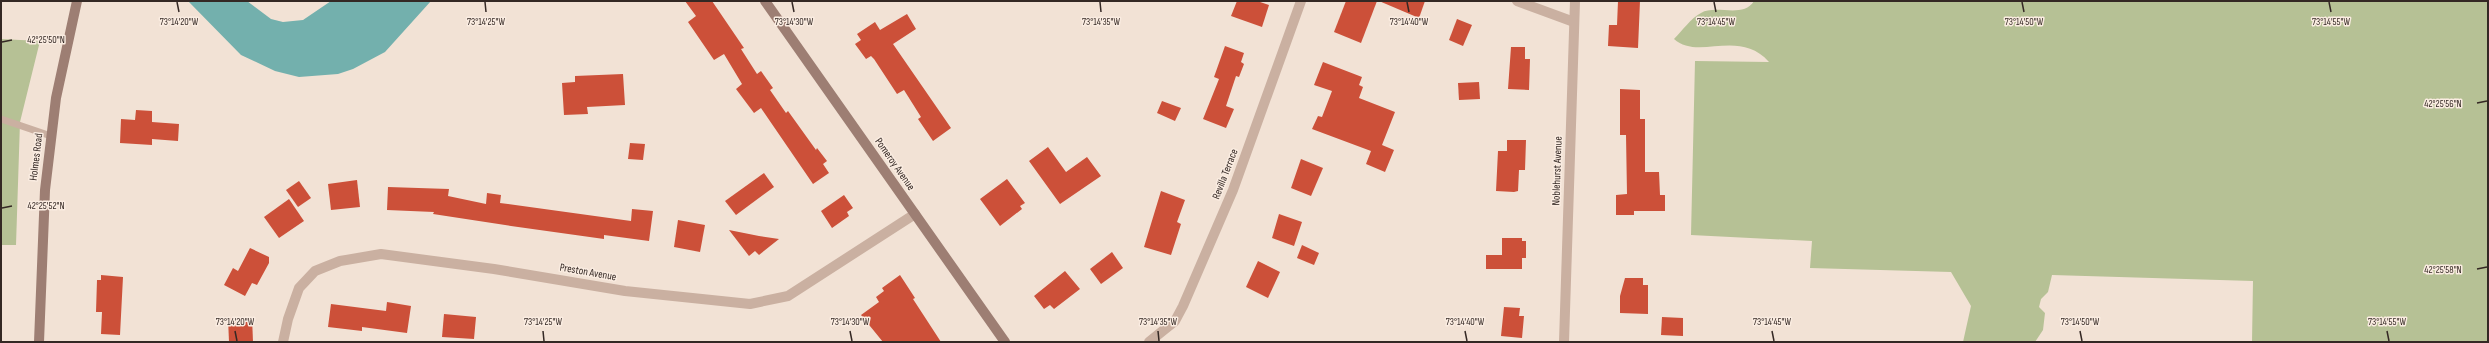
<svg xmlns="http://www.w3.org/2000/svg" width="2489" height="343" font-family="'Sofia Sans Condensed',sans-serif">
	<rect width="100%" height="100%" fill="#f2e2d5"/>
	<!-- green -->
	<g fill="#b6c195">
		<path d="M1754 1H2488V342H2252L2253 281 2052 275 2048 292 2041 299 2039 307 2045 313 2043 330 2035 342H1963L1971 306 1951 272 1810 268 1812 241 1691 235 1695 61 1769 62C1739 28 1698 61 1674 39 1682 31 1691 18 1701 13 1716 4 1743 19 1754 1Z"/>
		<polygon points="1,39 40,41 20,122 16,245 1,245"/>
	</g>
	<!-- water -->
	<polygon fill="#73b0ad" points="188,1 247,1 271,19 283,22 303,20 331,1 431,1 385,52 353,69 338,74 299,77 275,71 241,55"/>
	<!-- building -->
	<g fill="#cc5039">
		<polygon points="685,1 712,1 744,48 741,49 757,74 761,71 773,88 770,90 786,113 788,111 816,150 817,148 827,161 823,164 829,173 813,184 761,108 754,113 736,89 742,84 724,54 714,60 688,22 696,16"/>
		<polygon points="1237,1 1257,1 1269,5 1262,27 1231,16"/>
		<polygon points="1346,1 1377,1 1361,43 1334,32"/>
		<polygon points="1379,1 1425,1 1419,18"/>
		<polygon points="1618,1 1640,1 1638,48 1608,46 1609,25 1617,25"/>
		<polygon points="907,14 916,29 893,44 951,128 933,141 918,119 921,117 904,90 897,94 874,59 871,56 866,59 855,44 861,40 857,34 875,22 880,30"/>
		<polygon points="1457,19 1472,25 1463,46 1449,40"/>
		<polygon points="1225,46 1244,53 1241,62 1244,64 1239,77 1236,76 1226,106 1234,109 1226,128 1203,119 1219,79 1214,77"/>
		<polygon points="1511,47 1525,47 1525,59 1530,59 1529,90 1508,89"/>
		<polygon points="1323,62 1362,77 1359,85 1363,87 1359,98 1395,112 1382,145 1394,150 1385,172 1366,164 1371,151 1312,129 1318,116 1322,117 1332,91 1314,85"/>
		<polygon points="623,74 625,105 587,107 588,114 564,115 562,83 575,82 575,76"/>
		<polygon points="1479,82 1480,99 1459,100 1458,83"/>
		<polygon points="1620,89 1640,90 1640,119 1645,119 1645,172 1659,172 1660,195 1665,195 1665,211 1634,211 1634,215 1616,215 1616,195 1627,194 1626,135 1620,135"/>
		<polygon points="1162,101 1181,108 1175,121 1157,113"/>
		<polygon points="136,110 152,111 152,122 179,124 178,141 152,139 152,145 120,143 121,119 135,120"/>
		<polygon points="1507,140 1526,140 1525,170 1519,170 1518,191 1514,192 1496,191 1498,151 1507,151"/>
		<polygon points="630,143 645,144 643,160 628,159"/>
		<polygon points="1048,147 1066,172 1087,157 1101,176 1060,204 1029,161"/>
		<polygon points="1301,159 1323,168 1311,196 1291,188"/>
		<polygon points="764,173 774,187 736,215 725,201"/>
		<polygon points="1007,179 1025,203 1020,206 1022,209 1000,226 980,199"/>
		<polygon points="357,180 360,207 331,210 328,184"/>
		<polygon points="299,181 311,198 298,207 286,190"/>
		<polygon points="388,187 449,189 448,196 486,204 487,193 501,195 500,203 631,221 632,209 653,211 649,241 604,235 604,239 511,226 433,214 434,212 387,210"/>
		<polygon points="1161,191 1185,200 1177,222 1181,224 1171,255 1144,247"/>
		<polygon points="844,195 853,208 847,212 849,216 832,228 821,211"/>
		<polygon points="289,199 304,221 279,238 264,217"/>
		<polygon points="1279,214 1302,222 1294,246 1272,238"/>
		<polygon points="678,220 705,225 700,252 674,247"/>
		<polygon points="729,230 759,236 779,239 759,255 755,251 749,256"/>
		<polygon points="1502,238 1522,238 1522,241 1526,241 1526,258 1522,258 1522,269 1486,269 1486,255 1502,255"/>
		<polygon points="1302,245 1319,253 1314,265 1297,258"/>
		<polygon points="250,248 269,257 269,263 257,285 252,283 245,296 224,285 233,268 238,271"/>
		<polygon points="1112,252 1123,268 1101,284 1090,269"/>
		<polygon points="1258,261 1280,272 1268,298 1246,287"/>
		<polygon points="1065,271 1080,289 1054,309 1050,305 1044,309 1034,296"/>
		<polygon points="101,275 123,277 120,335 101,334 102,312 96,312 97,280 101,280"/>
		<polygon points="900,275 915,298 913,299 941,342 883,342 861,315 879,302 876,297 884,291 882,288"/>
		<polygon points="1625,278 1643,278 1643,285 1648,285 1648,314 1620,313 1620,296"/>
		<polygon points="387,302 411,306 407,333 362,327 362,331 328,327 331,304 386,311"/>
		<polygon points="1504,307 1520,308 1519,316 1524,316 1522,338 1501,336"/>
		<polygon points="444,314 476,317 474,339 442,337"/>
		<polygon points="252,317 253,342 229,342 228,318"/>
		<polygon points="1662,317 1683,318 1683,336 1661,335"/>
	</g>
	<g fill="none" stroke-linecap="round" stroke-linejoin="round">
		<!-- lane -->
		<polyline stroke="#cab0a1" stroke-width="7" points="1,119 51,136"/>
		<!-- street -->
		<g stroke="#cab0a1" stroke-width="10">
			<polyline points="1517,1 1574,22"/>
			<polyline points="283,342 288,319 299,288 315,271 340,261 381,254 494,269 625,291 750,304 788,296 915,214"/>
			<polyline points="1149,342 1175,321 1183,306 1233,190 1301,1"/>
			<polyline points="1564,342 1575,1"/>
		</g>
		<!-- secondary -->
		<g stroke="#9d7e73" stroke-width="10">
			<polyline points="765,1 1005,342"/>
			<polyline points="39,342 45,190 56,98 77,1"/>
		</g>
	</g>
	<!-- ticks -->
	<path fill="none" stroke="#342824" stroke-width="1.5" d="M177 2 179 12M485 2 486 12M792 2 794 12M1100 2 1101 12M1407 2 1409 12M1714 2 1716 12M2022 2 2024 12M2329 2 2331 12M2 42 12 40M2477 103 2487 101M2 208 12 206M2477 269 2487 267M235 331 237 341M543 331 544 341M850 331 852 341M1158 331 1159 341M1465 331 1467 341M1772 331 1774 341M2080 331 2082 341M2387 331 2389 341"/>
	<g text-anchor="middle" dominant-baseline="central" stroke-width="3" stroke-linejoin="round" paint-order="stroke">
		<!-- street labels -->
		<g font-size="11" fill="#342824" stroke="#faece1">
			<text transform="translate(36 157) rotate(-83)">Holmes Road</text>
			<text transform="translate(895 164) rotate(55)">Pomeroy Avenue</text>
			<text transform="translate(1557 171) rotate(-88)">Noblehurst Avenue</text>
			<text transform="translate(1225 174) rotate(-69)">Revilla Terrace</text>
			<text transform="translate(588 272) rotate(10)">Preston Avenue</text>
		</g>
	</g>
	<g font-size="10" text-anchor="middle" fill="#342824" stroke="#faece1" stroke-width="3" stroke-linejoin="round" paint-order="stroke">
		<text x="794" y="25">73°14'30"W</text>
		<text x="1409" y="25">73°14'40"W</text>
		<text x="179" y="25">73°14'20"W</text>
		<text x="486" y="25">73°14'25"W</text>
		<text x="1101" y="25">73°14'35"W</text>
		<text x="1716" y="25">73°14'45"W</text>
		<text x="2024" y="25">73°14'50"W</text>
		<text x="2331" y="25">73°14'55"W</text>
		<text x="46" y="43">42°25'50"N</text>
		<text x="2443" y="107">42°25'56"N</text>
		<text x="46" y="209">42°25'52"N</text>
		<text x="2443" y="273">42°25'58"N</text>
		<text x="235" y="325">73°14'20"W</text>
		<text x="543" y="325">73°14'25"W</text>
		<text x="850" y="325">73°14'30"W</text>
		<text x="1158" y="325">73°14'35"W</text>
		<text x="1465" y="325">73°14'40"W</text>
		<text x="1772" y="325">73°14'45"W</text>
		<text x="2080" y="325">73°14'50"W</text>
		<text x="2387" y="325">73°14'55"W</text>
	</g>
	<!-- border -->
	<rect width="2489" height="343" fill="none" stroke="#342824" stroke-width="4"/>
</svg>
